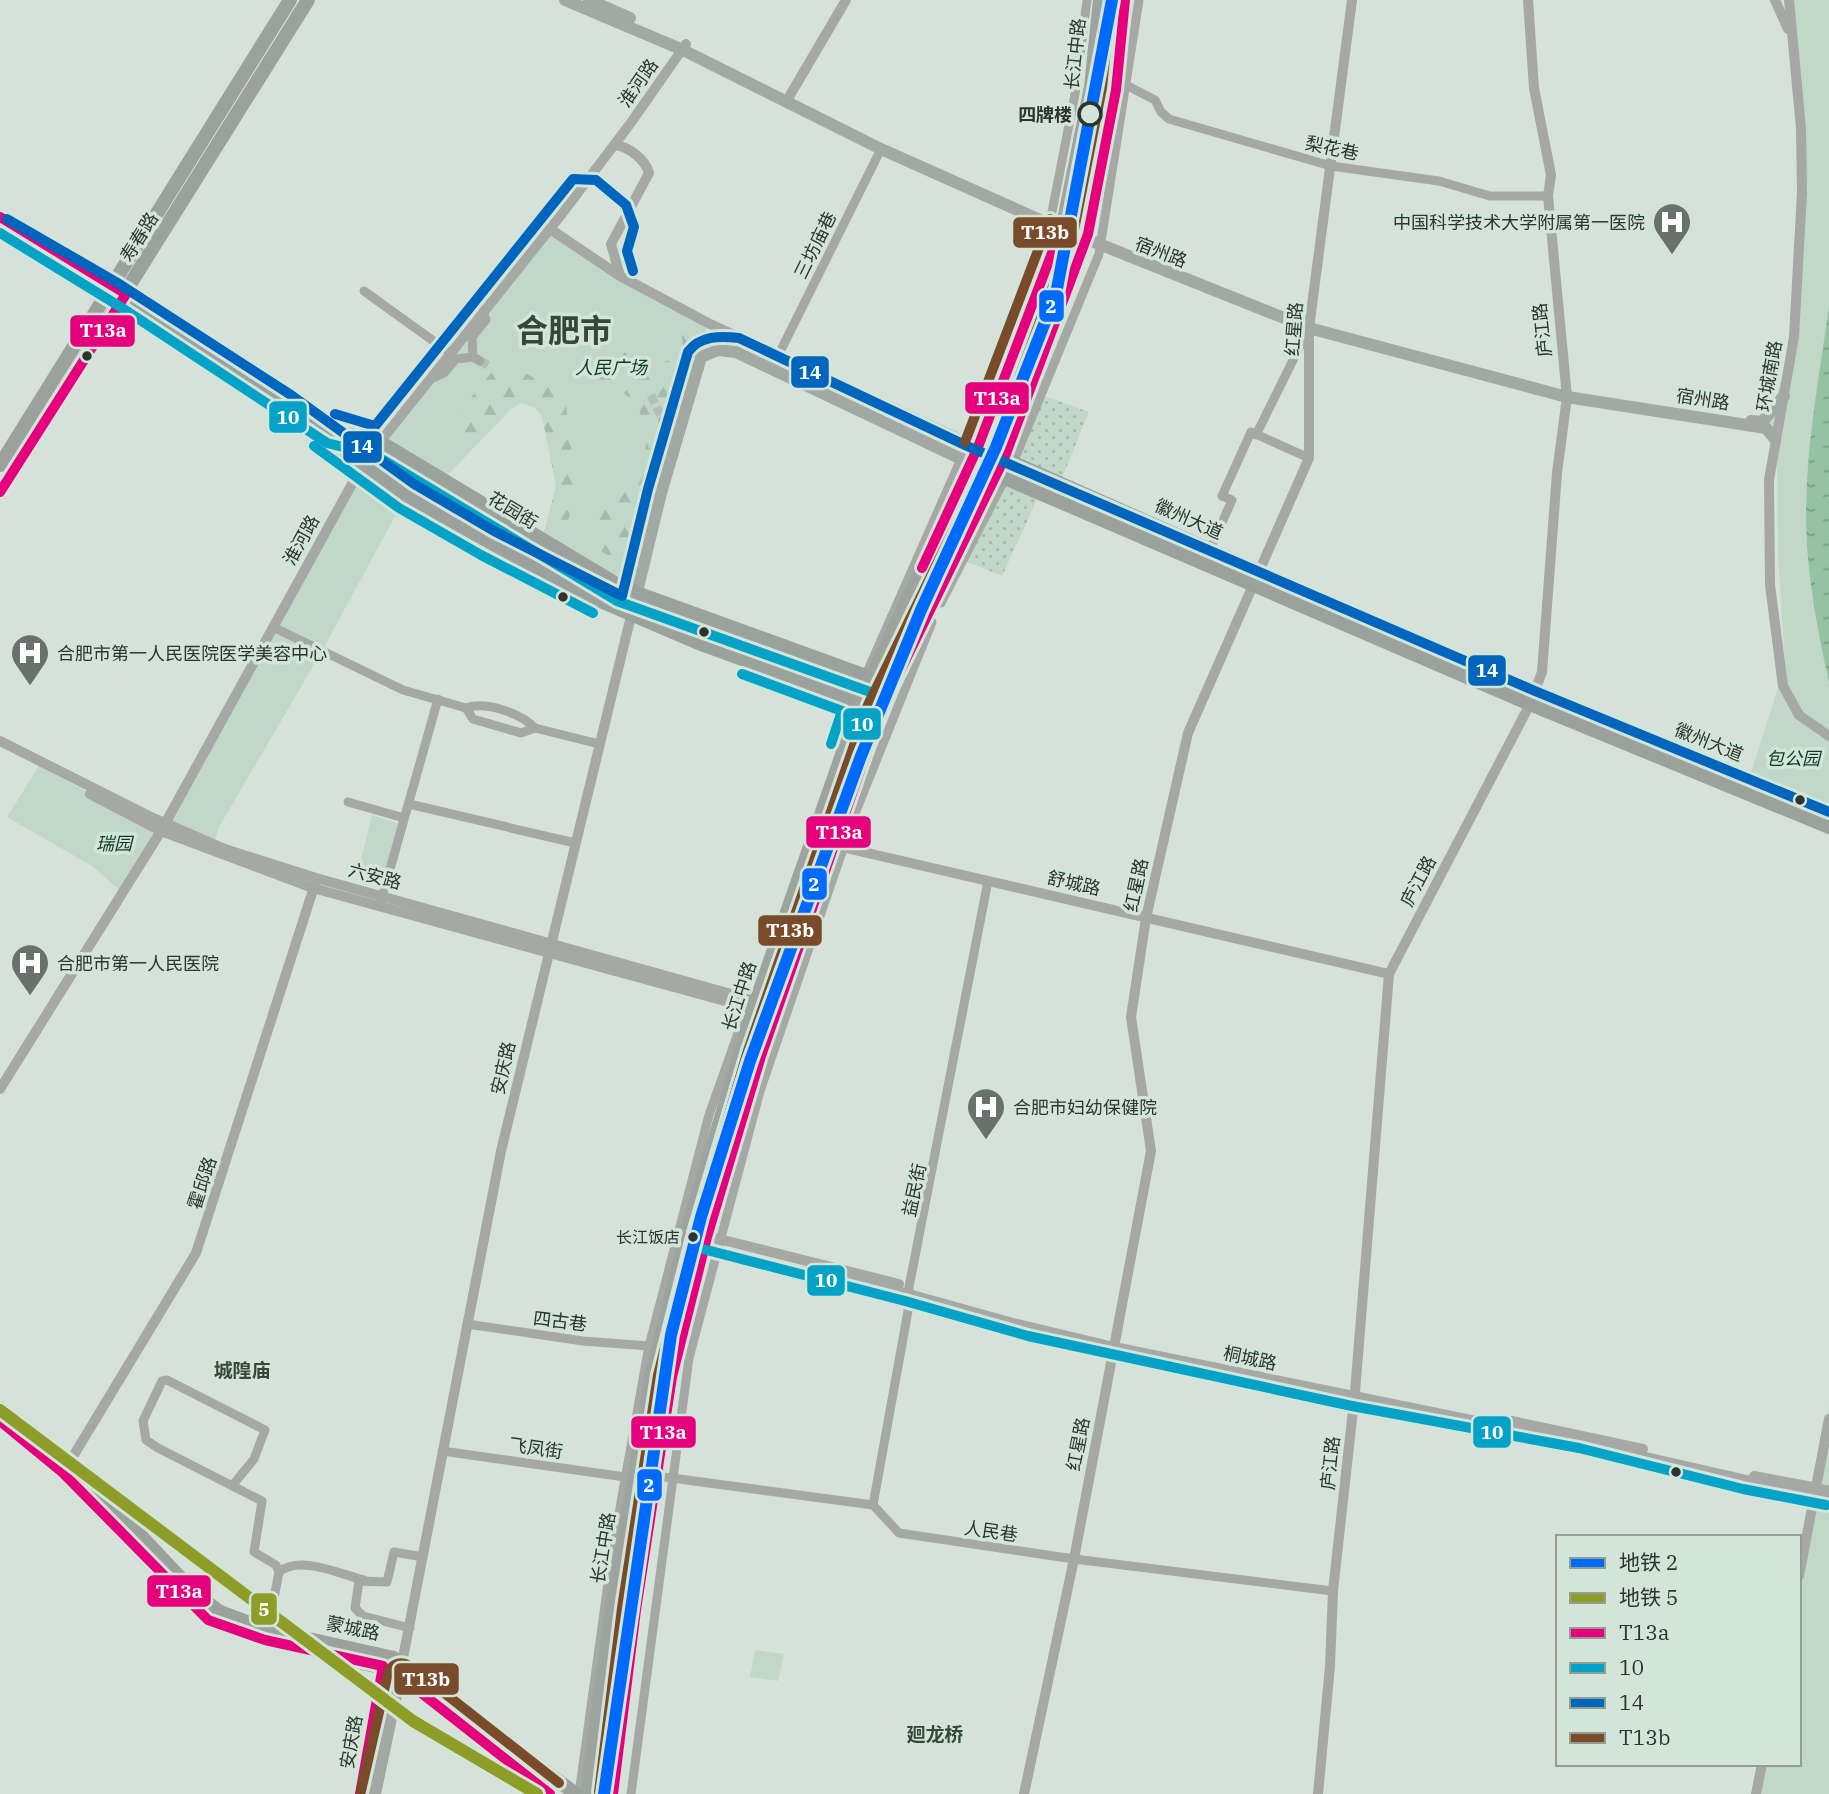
<svg xmlns="http://www.w3.org/2000/svg" width="1829" height="1794" font-family="'IBM Plex Serif','Noto Sans SC',serif">
	<defs>
		<pattern id="forest-firs" width="22" height="20" patternUnits="userSpaceOnUse" patternTransform="scale(1.75)"><rect width="22" height="20" fill="#c1d8c8"/><path d="M5 1l3.5 6h-7zM16 11l3.5 6h-7z" fill="#a6baac"/></pattern>
		<pattern id="garden-dots" width="8" height="8" patternUnits="userSpaceOnUse" patternTransform="scale(1.75)"><rect width="8" height="8" fill="#c1d8c8"/><path d="M2 2h.1M6 6h.1" fill="none" stroke="#a6baac" stroke-width="1.8" stroke-linecap="round"/></pattern>
		<pattern id="water-ripples" width="26" height="14" patternUnits="userSpaceOnUse" patternTransform="scale(1.75)"><rect width="26" height="14" fill="#95c1a5"/><path d="M2 4q2-2 4 0t4 0M15 11q2-2 4 0t4 0" fill="none" stroke="#7a9e87"/></pattern>
	</defs>
	<rect width="100%" height="100%" fill="#d6e1d9"/>
	<!-- green -->
	<g fill="#c1d8c8">
		<path d="M1787 0H1829V811L1749 779 1785 666 1778 554 1777 443 1765 423C1824 295 1797 136 1787 0Z"/>
		<polygon points="550,229 708,323 635,593 542,540 556,486 542,415 534,407 522,403 512,408 443,480 380,442"/>
		<polygon points="363,464 406,496 322,651 219,827 214,843 166,823"/>
		<polygon points="650,608 841,678 836,691 643,614 645,609"/>
		<polygon points="39,766 161,831 123,893 92,866 7,817"/>
		<polygon points="372,815 400,824 383,883 357,876"/>
		<polygon points="1829,1403 1829,1794 1759,1794 1766,1764 1799,1764 1799,1589 1822,1469"/>
		<polygon points="755,1650 784,1654 778,1681 750,1677"/>
	</g>
	<!-- forest -->
	<g fill="url(#forest-firs)">
		<path d="M644 295H651L690 315 696 335 688 356 681 359 677 353 683 347 682 335H690L692 332C683 311 665 310 646 301Z"/>
		<polygon points="625,345 632,347 635,356 618,386 599,380 596,374 612,373 618,366 623,366 623,362 618,360 618,352"/>
		<path d="M672 359 685 365 627 546 611 557 594 547 591 513C641 500 668 429 624 393L641 371Z"/>
		<polygon points="500,362 533,377 558,377 563,381 576,488 568,521 578,529 579,539 547,521 556,486 542,416 534,407 522,403 512,408 458,463 459,443 444,436 444,430"/>
		<polygon points="411,483 603,596 606,600 408,489"/>
	</g>
	<!-- garden -->
	<g fill="url(#garden-dots)">
		<polygon points="1042,395 1089,412 1060,483 1013,463"/>
		<polygon points="1004,477 1040,493 1002,576 963,560"/>
	</g>
	<!-- water -->
	<path fill="url(#water-ripples)" d="M1829 307V682C1819 637 1810 591 1807 545 1802 466 1818 385 1829 307Z"/>
	<g fill="none" stroke-linecap="round" stroke-linejoin="round">
		<!-- minor-tunnel -->
		<g stroke="#b4beb7" stroke-width="9" stroke-dasharray="9 4.5" stroke-linecap="butt">
			<polyline points="480,361 491,367"/>
			<polyline points="651,395 663,420"/>
		</g>
		<!-- minor -->
		<g stroke="#a5a8a5" stroke-width="9">
			<polyline points="1126,85 1155,100 1161,112 1169,119 1331,166 1439,181 1490,196 1548,196"/>
			<polyline points="364,291 450,353"/>
			<polyline points="778,356 881,149"/>
			<polyline points="473,357 472,337 486,320 483,311"/>
			<polyline points="433,378 444,373 456,359 473,357 480,361"/>
			<polyline points="663,420 666,464"/>
			<polyline points="1256,435 1308,330"/>
			<polyline points="1210,550 1232,500 1222,496 1251,432 1309,458"/>
			<polyline points="941,603 1013,463 1099,254 1139,0"/>
			<polyline points="273,627 403,690 466,708 473,719 521,733 535,728 599,744"/>
			<polyline points="864,679 961,459 1051,217 1075,94 1087,0"/>
			<path d="M466 708C486 701 520 713 535 728"/>
			<polyline points="348,802 404,818"/>
			<polyline points="409,804 575,843"/>
			<polyline points="381,901 438,699"/>
			<polyline points="467,1324 583,1341 649,1346"/>
			<polyline points="442,1451 625,1477"/>
			<polyline points="657,1476 873,1505 899,1533 1074,1559 1333,1591"/>
			<polyline points="232,1486 254,1459 265,1430 167,1380 162,1381 143,1421 146,1440 158,1448 262,1501 254,1552 276,1565 279,1572 268,1630"/>
			<polyline points="873,1505 908,1311 909,1287 988,881"/>
			<path d="M279 1572C301 1555 339 1574 364 1580"/>
			<polyline points="410,1628 363,1616 355,1608 359,1581 387,1582 394,1552 423,1557"/>
			<polyline points="579,1794 613,1547 649,1346 709,1115 749,1002"/>
			<polyline points="631,1794 689,1358 760,1091 856,811 932,622"/>
		</g>
		<!-- tertiary -->
		<g stroke="#a5a8a5" stroke-width="10">
			<polyline points="1775,0 1788,29"/>
			<polyline points="1789,0 1801,128 1802,193 1794,337 1769,480 1770,585 1783,686 1799,715 1829,736"/>
			<polyline points="786,102 846,0"/>
			<path d="M615 145C629 147 645 159 649 173L611 244 620 276"/>
			<polyline points="550,229 620,276 708,323 978,447"/>
			<polyline points="380,442 561,215 630,124 686,44"/>
			<polyline points="0,741 149,816 225,849 316,878 756,1001"/>
			<polyline points="90,794 161,831 313,888 754,1009"/>
			<polyline points="833,845 1389,974"/>
			<polyline points="0,1089 161,831 363,464 374,449"/>
			<polyline points="687,1231 899,1284"/>
			<polyline points="683,1246 909,1294 1013,1323 1114,1347 1580,1442 1812,1495"/>
			<polyline points="1512,1421 1643,1449"/>
			<polyline points="63,1473 196,1253 315,884"/>
			<polyline points="1754,1476 1813,1487"/>
			<polyline points="1799,1576 1829,1419"/>
			<polyline points="402,1663 501,1151 631,616"/>
			<polyline points="1024,1794 1074,1559 1151,1151 1131,1017 1146,918 1188,733 1309,458 1309,328 1352,0"/>
			<polyline points="1318,1794 1330,1666 1333,1591 1355,1392 1389,974 1530,704 1542,672 1557,473 1567,397 1548,196 1551,175 1534,88 1528,0"/>
			<polyline points="1756,1794 1762,1764"/>
		</g>
		<!-- secondary -->
		<g stroke="#a2a8a3" stroke-width="12">
			<polyline points="565,0 683,50 881,149 1049,224 1309,328 1567,397 1766,428 1775,439"/>
			<polyline points="589,0 630,18"/>
			<polyline points="1751,421 1762,422 1784,396"/>
			<polyline points="380,442 374,449 611,590 634,593"/>
			<polyline points="631,616 661,493 701,357 718,350 736,352 970,463"/>
			<polyline points="360,1794 385,1658"/>
			<polyline points="375,1794 401,1671"/>
		</g>
		<!-- primary -->
		<g stroke="#9ba19d" stroke-width="14">
			<polyline points="0,217 126,294 335,431 380,442 623,588 891,685"/>
			<polyline points="0,231 108,294 242,381"/>
			<polyline points="280,405 406,496 582,593 701,644 881,710"/>
			<polyline points="978,447 1534,693 1829,811"/>
			<polyline points="970,463 1530,704 1829,827"/>
			<polyline points="0,465 290,0"/>
			<polyline points="0,492 308,0"/>
			<polyline points="0,1408 107,1500 192,1590 218,1611 268,1630 394,1658 576,1794"/>
			<polyline points="74,1484 208,1620 265,1640 392,1670 550,1794"/>
		</g>
		<!-- trunk -->
		<g stroke="#9da4a0" stroke-width="14">
			<polyline points="587,1794 611,1616 652,1374 687,1231 756,1001 860,703 978,447 1062,230 1091,87 1100,0"/>
			<polyline points="613,1794 636,1610 672,1377 707,1237 761,1056 881,710 1004,459 1088,234 1116,90 1125,0"/>
		</g>
		<!-- tertiary-bridge -->
		<g stroke="#a5a8a5" stroke-width="10">
			<polyline points="1813,1487 1829,1491"/>
			<polyline points="1812,1495 1829,1499"/>
		</g>
		<defs>
			<g id="bus-1">
				<polyline points="0,217 126,294 0,492"/>
				<polyline points="922,568 978,447 1063,224"/>
				<polyline points="0,1421 63,1473 208,1620 265,1640 383,1666 360,1794"/>
				<polyline points="401,1677 550,1794"/>
				<polyline points="613,1794 636,1610 672,1377 707,1237 761,1056 881,710 1004,459 1088,234 1116,90 1125,0"/>
			</g>
			<g id="bus-2">
				<polyline points="0,233 119,306 327,443 375,455 617,601 873,693 748,1051 694,1233 694,1241 699,1248 905,1301 1028,1336 1352,1406 1579,1448 1743,1489 1826,1505"/>
				<polyline points="314,446 399,508 481,555 593,613"/>
				<polyline points="742,674 842,711 831,744"/>
			</g>
			<g id="bus-3">
				<path d="M7 219 116 282 291 395 414 484 494 531 622 596 648 489 688 352C700 335 721 336 739 338L967 446 1535 691 1829 812"/>
				<polyline points="335,414 375,426 573,179 596,180 626,205 634,227 627,251 633,271"/>
			</g>
			<g id="bus-4">
				<polyline points="965,442 1050,219"/>
				<path d="M361 1791 388 1673C392 1663 401 1661 410 1666L559 1783"/>
				<polyline points="599,1792 622,1608 658,1375 694,1233 748,1051 868,705 991,453 1074,230 1102,88 1111,0"/>
			</g>
		</defs>
		<!-- bus-1 casing -->
		<use href="#bus-1" stroke="#d2e5d8" stroke-width="16"/>
		<!-- bus-2 casing -->
		<use href="#bus-2" stroke="#d2e5d8" stroke-width="16"/>
		<!-- bus-3 casing -->
		<use href="#bus-3" stroke="#d2e5d8" stroke-width="16"/>
		<!-- bus-4 casing -->
		<use href="#bus-4" stroke="#d2e5d8" stroke-width="16"/>
		<!-- bus-1 -->
		<use href="#bus-1" stroke="#e5007d" stroke-width="10"/>
		<!-- bus-2 -->
		<use href="#bus-2" stroke="#02a3c6" stroke-width="10"/>
		<!-- bus-3 -->
		<use href="#bus-3" stroke="#0065bd" stroke-width="10"/>
		<!-- bus-4 -->
		<use href="#bus-4" stroke="#7a4b2a" stroke-width="10"/>
		<defs>
			<polyline id="metro-1" points="604,1794 671,1335 701,1217 750,1061 861,756 921,610 996,447 1056,294 1112,0"/>
			<polyline id="metro-2" points="0,1410 413,1721 537,1794"/>
		</defs>
		<!-- metro-1 casing -->
		<use href="#metro-1" stroke="#d2e5d8" stroke-width="18"/>
		<!-- metro-2 casing -->
		<use href="#metro-2" stroke="#d2e5d8" stroke-width="18"/>
		<!-- metro-1 -->
		<use href="#metro-1" stroke="#006bfa" stroke-width="12"/>
		<!-- metro-2 -->
		<use href="#metro-2" stroke="#8d9d27" stroke-width="12"/>
	</g>
	<!-- icons -->
	<defs>
		<symbol id="hospital-pin" viewBox="-11 -11 22 30"><path d="M0 17L-7.5 6A9.5 9.5 0 1 1 7.5 6Z" fill="#68716a" stroke="#d2e5d8"/><path d="M-5-5h3v3.5h4V-5h3V5h-3V1.5h-4V5h-3Z" fill="#fff"/></symbol>
	</defs>
	<g fill-rule="evenodd">
		<use href="#hospital-pin" x="1650" y="200" width="44" height="60"/>
		<use href="#hospital-pin" x="8" y="631" width="44" height="60"/>
		<use href="#hospital-pin" x="8" y="941" width="44" height="60"/>
		<use href="#hospital-pin" x="964" y="1085" width="44" height="60"/>
	</g>
	<!-- markers -->
	<circle fill="#d2e5d8" stroke="#2d342f" stroke-width="3.5" cx="1090" cy="114" r="11"/>
	<g fill="#2d342f" stroke="#d2e5d8" stroke-width="2.5">
		<circle cx="87" cy="356" r="6"/>
		<circle cx="563" cy="597" r="6"/>
		<circle cx="704" cy="632" r="6"/>
		<circle cx="1800" cy="800" r="6"/>
		<circle cx="693" cy="1237" r="6"/>
		<circle cx="1676" cy="1472" r="6"/>
	</g>
	<g text-anchor="middle" dominant-baseline="central" stroke-width="7" stroke-linejoin="round" paint-order="stroke">
		<!-- bus labels -->
		<g font-size="16" fill="#2d342f" stroke="#d2e5d8" text-anchor="end">
			<text x="680" y="1237">长江饭店</text>
		</g>
		<!-- street labels -->
		<g font-size="18" fill="#2d342f" stroke="#d2e5d8">
			<text transform="translate(1075 54) rotate(-84)">长江中路</text>
			<text transform="translate(638 83) rotate(-55)">淮河路</text>
			<text transform="translate(1332 148) rotate(12)">梨花巷</text>
			<text transform="translate(139 237) rotate(-58)">寿春路</text>
			<text transform="translate(815 245) rotate(-64)">三坊庙巷</text>
			<text transform="translate(1161 252) rotate(21)">宿州路</text>
			<text transform="translate(1294 329) rotate(-86)">红星路</text>
			<text transform="translate(1542 330) rotate(-96)">庐江路</text>
			<text transform="translate(1769 376) rotate(-80)">环城南路</text>
			<text transform="translate(1703 399) rotate(9)">宿州路</text>
			<text transform="translate(513 510) rotate(31)">花园街</text>
			<text transform="translate(1189 519) rotate(24)">徽州大道</text>
			<text transform="translate(301 540) rotate(-61)">淮河路</text>
			<text transform="translate(1709 742) rotate(22)">徽州大道</text>
			<text transform="translate(375 876) rotate(15)">六安路</text>
			<text transform="translate(1418 881) rotate(-62)">庐江路</text>
			<text transform="translate(1074 883) rotate(13)">舒城路</text>
			<text transform="translate(1136 885) rotate(-78)">红星路</text>
			<text transform="translate(739 996) rotate(-72)">长江中路</text>
			<text transform="translate(503 1068) rotate(-77)">安庆路</text>
			<text transform="translate(202 1183) rotate(-72)">霍邱路</text>
			<text transform="translate(914 1190) rotate(-78)">益民街</text>
			<text transform="translate(560 1321) rotate(7)">四古巷</text>
			<text transform="translate(1250 1358) rotate(12)">桐城路</text>
			<text transform="translate(1078 1444) rotate(-79)">红星路</text>
			<text transform="translate(536 1448) rotate(8)">飞凤街</text>
			<text transform="translate(1330 1463) rotate(-84)">庐江路</text>
			<text transform="translate(991 1531) rotate(8)">人民巷</text>
			<text transform="translate(603 1548) rotate(-81)">长江中路</text>
			<text transform="translate(353 1628) rotate(12)">蒙城路</text>
			<text transform="translate(351 1742) rotate(-80)">安庆路</text>
		</g>
		<!-- stop labels -->
		<g font-size="18" font-weight="bold" fill="#2d342f" stroke="#d2e5d8" text-anchor="end">
			<text x="1072" y="114">四牌楼</text>
		</g>
		<!-- poi labels -->
		<g font-size="18" fill="#2d342f" stroke="#d2e5d8" text-anchor="start">
			<text x="1645" y="222" text-anchor="end">中国科学技术大学附属第一医院</text>
			<text x="57" y="653">合肥市第一人民医院医学美容中心</text>
			<text x="57" y="963">合肥市第一人民医院</text>
			<text x="1013" y="1107">合肥市妇幼保健院</text>
		</g>
		<!-- park labels -->
		<g font-size="18" font-style="italic" fill="#0c3b23" stroke="#d2e5d8">
			<text x="611" y="367">人民广场</text>
			<text x="1793" y="758">包公园</text>
			<text x="114" y="843">瑞园</text>
		</g>
		<!-- neighbourhood labels -->
		<g font-size="19" font-weight="bold" fill="#36463b" stroke="#d2e5d8">
			<text x="242" y="1370">城隍庙</text>
			<text x="935" y="1734">廻龙桥</text>
		</g>
		<!-- town labels -->
		<g font-size="32" font-weight="bold" fill="#36463b" stroke="#d2e5d8">
			<text x="564" y="330">合肥市</text>
		</g>
	</g>
	<g stroke="#d2e5d8" stroke-width="2.5">
		<rect x="1012" y="216" width="66" height="33" rx="7" fill="#7a4b2a"/>
		<rect x="1038" y="289" width="27" height="34" rx="7" fill="#006bfa"/>
		<rect x="69" y="314" width="67" height="34" rx="7" fill="#e5007d"/>
		<rect x="790" y="355" width="40" height="34" rx="7" fill="#0065bd"/>
		<rect x="964" y="381" width="66" height="34" rx="7" fill="#e5007d"/>
		<rect x="268" y="400" width="40" height="34" rx="7" fill="#02a3c6"/>
		<rect x="342" y="430" width="41" height="34" rx="7" fill="#0065bd"/>
		<rect x="1467" y="654" width="40" height="33" rx="7" fill="#0065bd"/>
		<rect x="842" y="707" width="40" height="34" rx="7" fill="#02a3c6"/>
		<rect x="805" y="815" width="67" height="34" rx="7" fill="#e5007d"/>
		<rect x="801" y="867" width="27" height="34" rx="7" fill="#006bfa"/>
		<rect x="757" y="914" width="66" height="33" rx="7" fill="#7a4b2a"/>
		<rect x="806" y="1264" width="40" height="33" rx="7" fill="#02a3c6"/>
		<rect x="1472" y="1415" width="40" height="34" rx="7" fill="#02a3c6"/>
		<rect x="630" y="1415" width="67" height="34" rx="7" fill="#e5007d"/>
		<rect x="636" y="1468" width="27" height="34" rx="7" fill="#006bfa"/>
		<rect x="146" y="1574" width="66" height="34" rx="7" fill="#e5007d"/>
		<rect x="250" y="1592" width="28" height="34" rx="7" fill="#8d9d27"/>
		<rect x="393" y="1662" width="67" height="34" rx="7" fill="#7a4b2a"/>
	</g>
	<g font-size="19" text-anchor="middle" font-weight="bold" fill="#fff">
		<text x="1045" y="239">T13b</text>
		<text x="1051" y="313">2</text>
		<text x="103" y="337">T13a</text>
		<text x="810" y="379">14</text>
		<text x="997" y="405">T13a</text>
		<text x="288" y="424">10</text>
		<text x="362" y="453">14</text>
		<text x="1487" y="677">14</text>
		<text x="862" y="731">10</text>
		<text x="839" y="839">T13a</text>
		<text x="814" y="891">2</text>
		<text x="790" y="937">T13b</text>
		<text x="826" y="1287">10</text>
		<text x="1492" y="1439">10</text>
		<text x="663" y="1439">T13a</text>
		<text x="649" y="1492">2</text>
		<text x="179" y="1598">T13a</text>
		<text x="264" y="1616">5</text>
		<text x="426" y="1686">T13b</text>
	</g>
	<!-- legend -->
	<rect x="1556" y="1535" width="245" height="231" fill="#d2e5d8" stroke="#909e94" stroke-width="2"/>
	<rect x="1570" y="1558" width="35" height="10" fill="#006bfa" stroke="#909e94" stroke-width="2"/>
	<text x="1619" y="1570" font-size="21" fill="#2d342f">地铁 2</text>
	<rect x="1570" y="1593" width="35" height="10" fill="#8d9d27" stroke="#909e94" stroke-width="2"/>
	<text x="1619" y="1605" font-size="21" fill="#2d342f">地铁 5</text>
	<rect x="1570" y="1628" width="35" height="10" fill="#e5007d" stroke="#909e94" stroke-width="2"/>
	<text x="1619" y="1640" font-size="21" fill="#2d342f">T13a</text>
	<rect x="1570" y="1663" width="35" height="10" fill="#02a3c6" stroke="#909e94" stroke-width="2"/>
	<text x="1619" y="1675" font-size="21" fill="#2d342f">10</text>
	<rect x="1570" y="1698" width="35" height="10" fill="#0065bd" stroke="#909e94" stroke-width="2"/>
	<text x="1619" y="1710" font-size="21" fill="#2d342f">14</text>
	<rect x="1570" y="1733" width="35" height="10" fill="#7a4b2a" stroke="#909e94" stroke-width="2"/>
	<text x="1619" y="1745" font-size="21" fill="#2d342f">T13b</text>
</svg>
